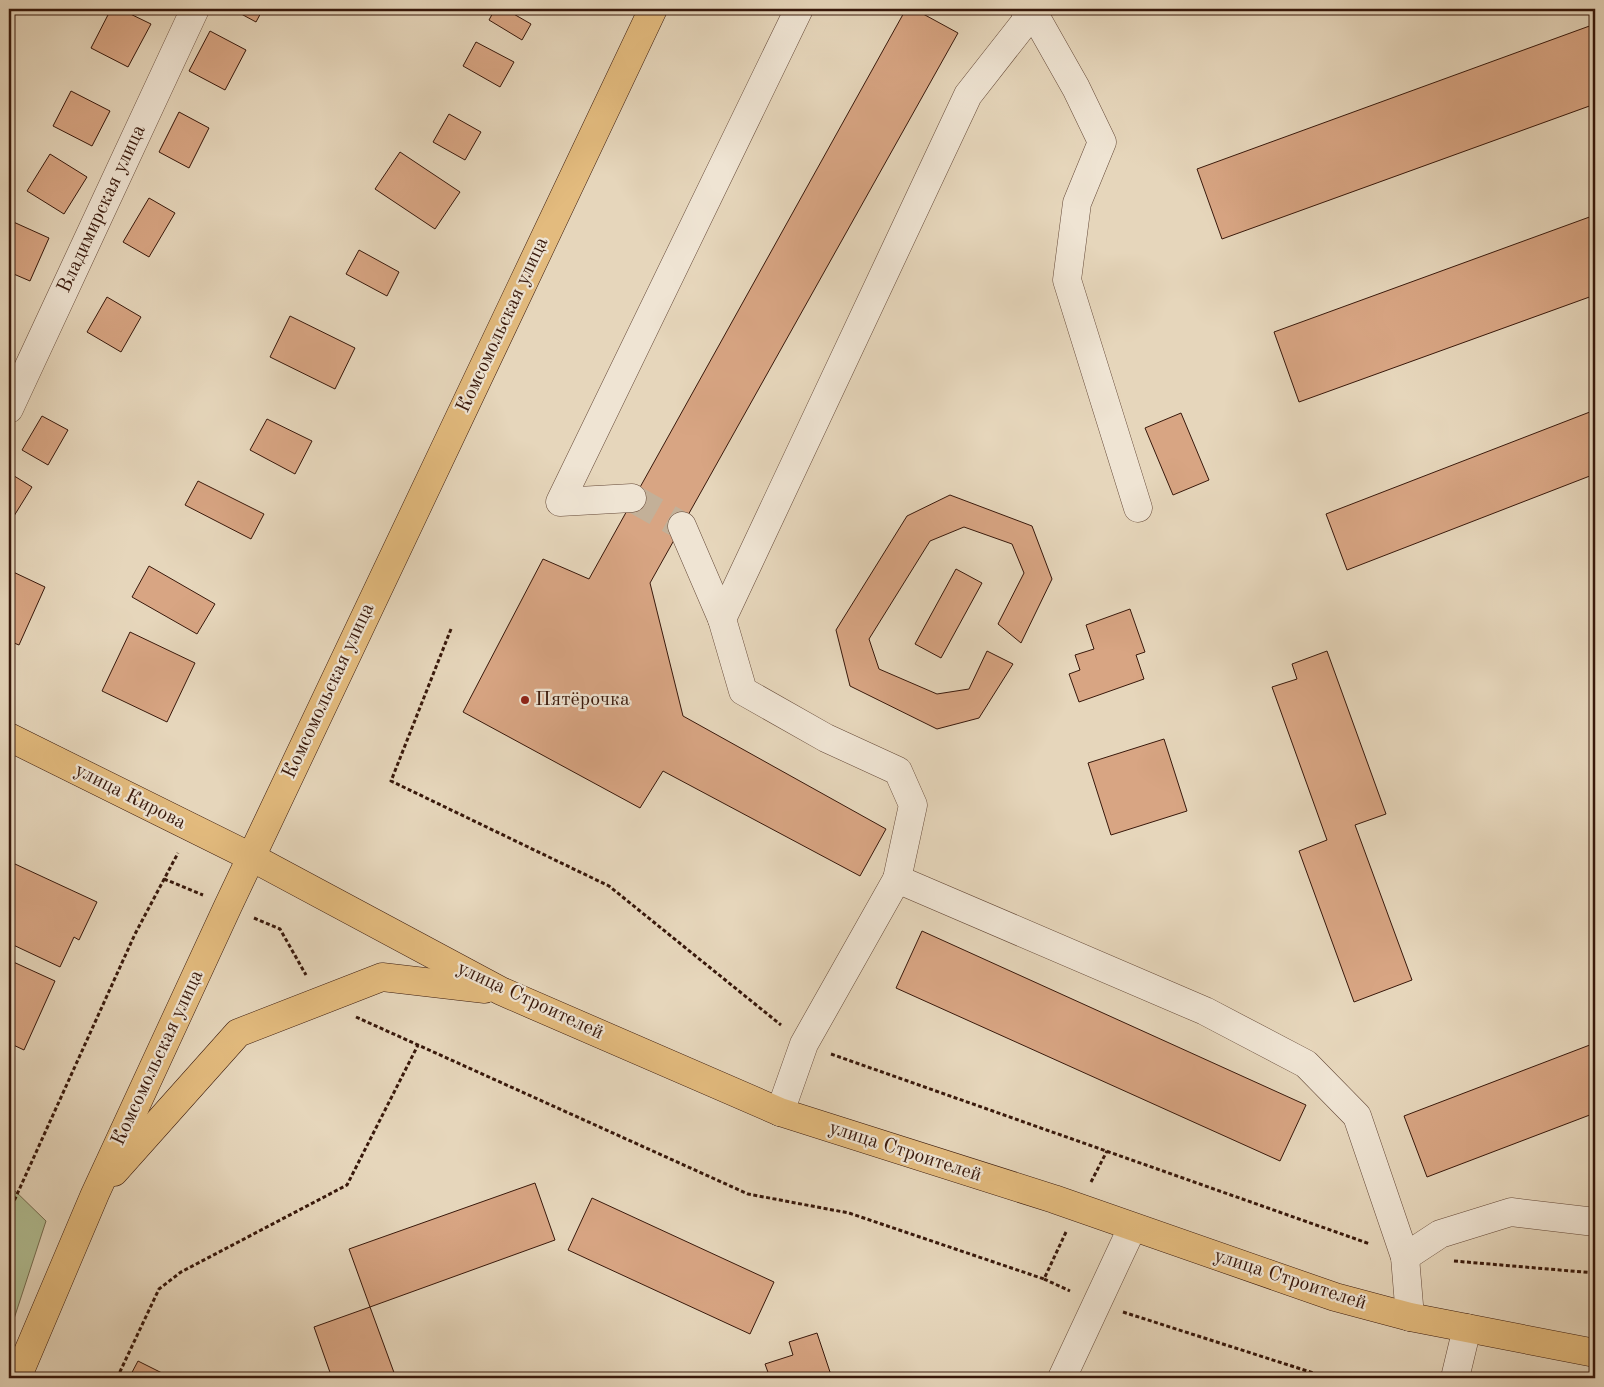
<svg xmlns="http://www.w3.org/2000/svg" width="1604" height="1387" font-family="'Old Standard TT',serif">
	<rect width="100%" height="100%" fill="#e6d6bb"/>
	<filter id="stains"><feTurbulence type="fractalNoise" baseFrequency=".004" numOctaves="4"/><feColorMatrix values="0 0 0 0 .2 0 0 0 0 .09 0 0 0 0 .02 0 0 0 .5 -.17"/></filter>
	<radialGradient id="worn" r=".72"><stop offset=".6" stop-color="#630" stop-opacity="0"/><stop offset="1" stop-color="#630" stop-opacity=".3"/></radialGradient>
	<!-- green -->
	<polygon fill="#b1be93" stroke="#746b4f" points="11,1187 46,1221 9,1334 9,1192"/>
	<!-- building -->
	<g fill="#d8a583" stroke="#38180b">
		<polygon points="111,9 120,9 151,24 128,67 91,48"/>
		<polygon points="232,9 263,9 256,22"/>
		<polygon points="495,9 505,9 531,24 522,40 489,20"/>
		<polygon points="906,9 914,9 958,33 650,583 683,716 886,829 860,876 663,771 640,808 463,712 543,559 589,579"/>
		<polygon points="1595,24 1595,104 1222,239 1197,169"/>
		<polygon points="210,31 246,50 225,90 189,71"/>
		<polygon points="476,42 514,62 500,87 463,66"/>
		<polygon points="71,91 110,111 92,146 53,126"/>
		<polygon points="179,112 209,128 189,168 159,152"/>
		<polygon points="449,114 481,132 465,160 433,142"/>
		<polygon points="400,152 460,192 435,229 375,189"/>
		<polygon points="50,154 87,177 64,214 27,191"/>
		<polygon points="149,198 175,213 149,257 123,242"/>
		<polygon points="1595,215 1595,295 1299,402 1274,332"/>
		<polygon points="9,220 49,238 30,281 9,272"/>
		<polygon points="359,250 399,272 387,296 346,274"/>
		<polygon points="107,297 141,317 121,352 87,332"/>
		<polygon points="9,311 13,313 9,322"/>
		<polygon points="290,316 355,348 335,389 270,357"/>
		<polygon points="1595,410 1595,474 1347,570 1326,514"/>
		<polygon points="1181,413 1209,480 1173,495 1145,428"/>
		<polygon points="42,416 68,430 48,465 22,450"/>
		<polygon points="267,419 312,441 295,474 250,450"/>
		<polygon points="11,474 32,487 9,524 9,478"/>
		<polygon points="198,481 264,514 251,539 185,505"/>
		<polygon points="950,495 1032,526 1052,579 1021,643 998,624 1024,573 1012,544 964,527 930,541 869,639 879,669 937,694 969,689 987,651 1013,664 979,718 937,729 850,686 836,630 907,516"/>
		<polygon points="149,566 215,604 197,634 132,597"/>
		<polygon points="956,569 982,583 941,658 915,644"/>
		<polygon points="9,570 45,587 19,645 9,641"/>
		<polygon points="1130,609 1145,652 1136,655 1144,679 1079,702 1069,674 1080,670 1075,655 1094,649 1086,625"/>
		<polygon points="130,632 195,663 167,722 102,691"/>
		<polygon points="1327,651 1386,814 1355,825 1412,980 1354,1002 1299,851 1327,840 1272,687 1297,679 1292,664"/>
		<polygon points="1164,739 1187,811 1111,835 1088,763"/>
		<polygon points="15,864 97,902 79,940 74,937 60,967 9,943 9,873"/>
		<polygon points="922,931 1306,1105 1280,1161 896,988"/>
		<polygon points="9,960 55,981 24,1050 9,1043"/>
		<polygon points="1595,1043 1595,1113 1427,1177 1404,1116"/>
		<polygon points="9,1068 14,1071 9,1084"/>
		<polygon points="535,1183 555,1240 370,1307 349,1249"/>
		<polygon points="592,1198 774,1282 750,1334 568,1250"/>
		<polygon points="370,1307 396,1378 332,1378 314,1327"/>
		<polygon points="817,1333 832,1378 770,1378 765,1364 793,1355 789,1342"/>
		<polygon points="138,1361 172,1378 129,1378"/>
	</g>
	<g fill="none" stroke-linecap="round" stroke-linejoin="round">
		<!-- minor-tunnel -->
		<polyline stroke="#c3b098" stroke-width="28" stroke-dasharray="28 14" stroke-linecap="butt" points="632,498 682,526"/>
		<defs>
			<g id="minor">
				<polyline points="1024,9 1033,12 968,95 722,619 743,691 826,738 898,771 913,805 897,879 1205,1011 1306,1064 1357,1116 1405,1257 1410,1317"/>
				<polyline points="1034,9 1033,12 1076,88 1102,142 1077,203 1067,280 1138,508"/>
				<polyline points="9,409 195,9"/>
				<polyline points="632,498 560,502 799,9"/>
				<polyline points="682,526 722,619"/>
				<polyline points="780,1112 804,1044 897,879"/>
				<polyline points="1405,1257 1440,1234 1511,1212 1595,1222"/>
				<polyline points="1062,1378 1132,1228"/>
				<polyline points="1455,1378 1467,1328"/>
			</g>
			<g id="major">
				<polyline points="9,737 251,857 501,991 780,1112 1054,1199 1335,1297 1410,1317 1595,1353"/>
				<polyline points="114,1172 238,1033 382,977 485,989"/>
				<polyline points="17,1378 95,1194 228,906 653,9"/>
			</g>
		</defs>
		<!-- minor casing -->
		<use href="#minor" stroke="#644837" stroke-width="29"/>
		<!-- major casing -->
		<use href="#major" stroke="#38180b" stroke-width="29"/>
		<!-- path -->
		<g stroke="#38180b" stroke-width="3" stroke-dasharray="4 2.5" stroke-linecap="butt">
			<polyline points="451,629 391,781 609,886 781,1025"/>
			<polyline points="164,879 203,895"/>
			<polyline points="254,918 280,929 306,975"/>
			<polyline points="356,1017 748,1194 849,1213 1044,1279"/>
			<polyline points="831,1054 1370,1244"/>
			<polyline points="1091,1182 1107,1151"/>
			<polyline points="9,1212 135,934 178,853"/>
			<polyline points="1066,1232 1044,1279 1070,1291"/>
			<polyline points="1454,1261 1595,1273"/>
			<polyline points="1123,1312 1329,1378"/>
			<polyline points="117,1378 159,1289 181,1272 347,1185 418,1045"/>
		</g>
		<!-- minor -->
		<use href="#minor" stroke="#efe4d3" stroke-width="28"/>
		<!-- major -->
		<use href="#major" stroke="#e3bb7e" stroke-width="28"/>
	</g>
	<!-- markers -->
	<circle fill="#8f2418" stroke="#efe4d3" stroke-width="2" cx="525" cy="700" r="5"/>
	<g text-anchor="middle" dominant-baseline="central" stroke-width="4.5" stroke-linejoin="round" paint-order="stroke">
		<!-- street labels -->
		<g font-size="20" fill="#38180b" stroke="#efe4d3">
			<text transform="translate(102 209) rotate(-65)">Владимирская улица</text>
			<text transform="translate(503 325) rotate(-65)">Комсомольская улица</text>
			<text transform="translate(329 691) rotate(-65)">Комсомольская улица</text>
			<text transform="translate(130 797) rotate(27)">улица Кирова</text>
			<text transform="translate(530 1001) rotate(25)">улица Строителей</text>
			<text transform="translate(158 1058) rotate(-65)">Комсомольская улица</text>
			<text transform="translate(905 1152) rotate(18)">улица Строителей</text>
			<text transform="translate(1290 1280) rotate(18)">улица Строителей</text>
		</g>
		<!-- poi labels -->
		<g font-size="20" fill="#38180b" stroke="#efe4d3" text-anchor="start">
			<text x="535" y="700">Пятёрочка</text>
		</g>
	</g>
	<!-- margin -->
	<rect width="1604" height="1387" fill="none" stroke="#e6d6bb" stroke-width="30"/>
	<rect x="10" y="10" width="1584" height="1367" fill="none" stroke="#38180b" stroke-width="2.5"/>
	<rect x="15" y="15" width="1574" height="1357" fill="none" stroke="#38180b"/>
	<rect width="100%" height="100%" filter="url(#stains)"/>
	<rect width="100%" height="100%" fill="url(#worn)"/>
</svg>
